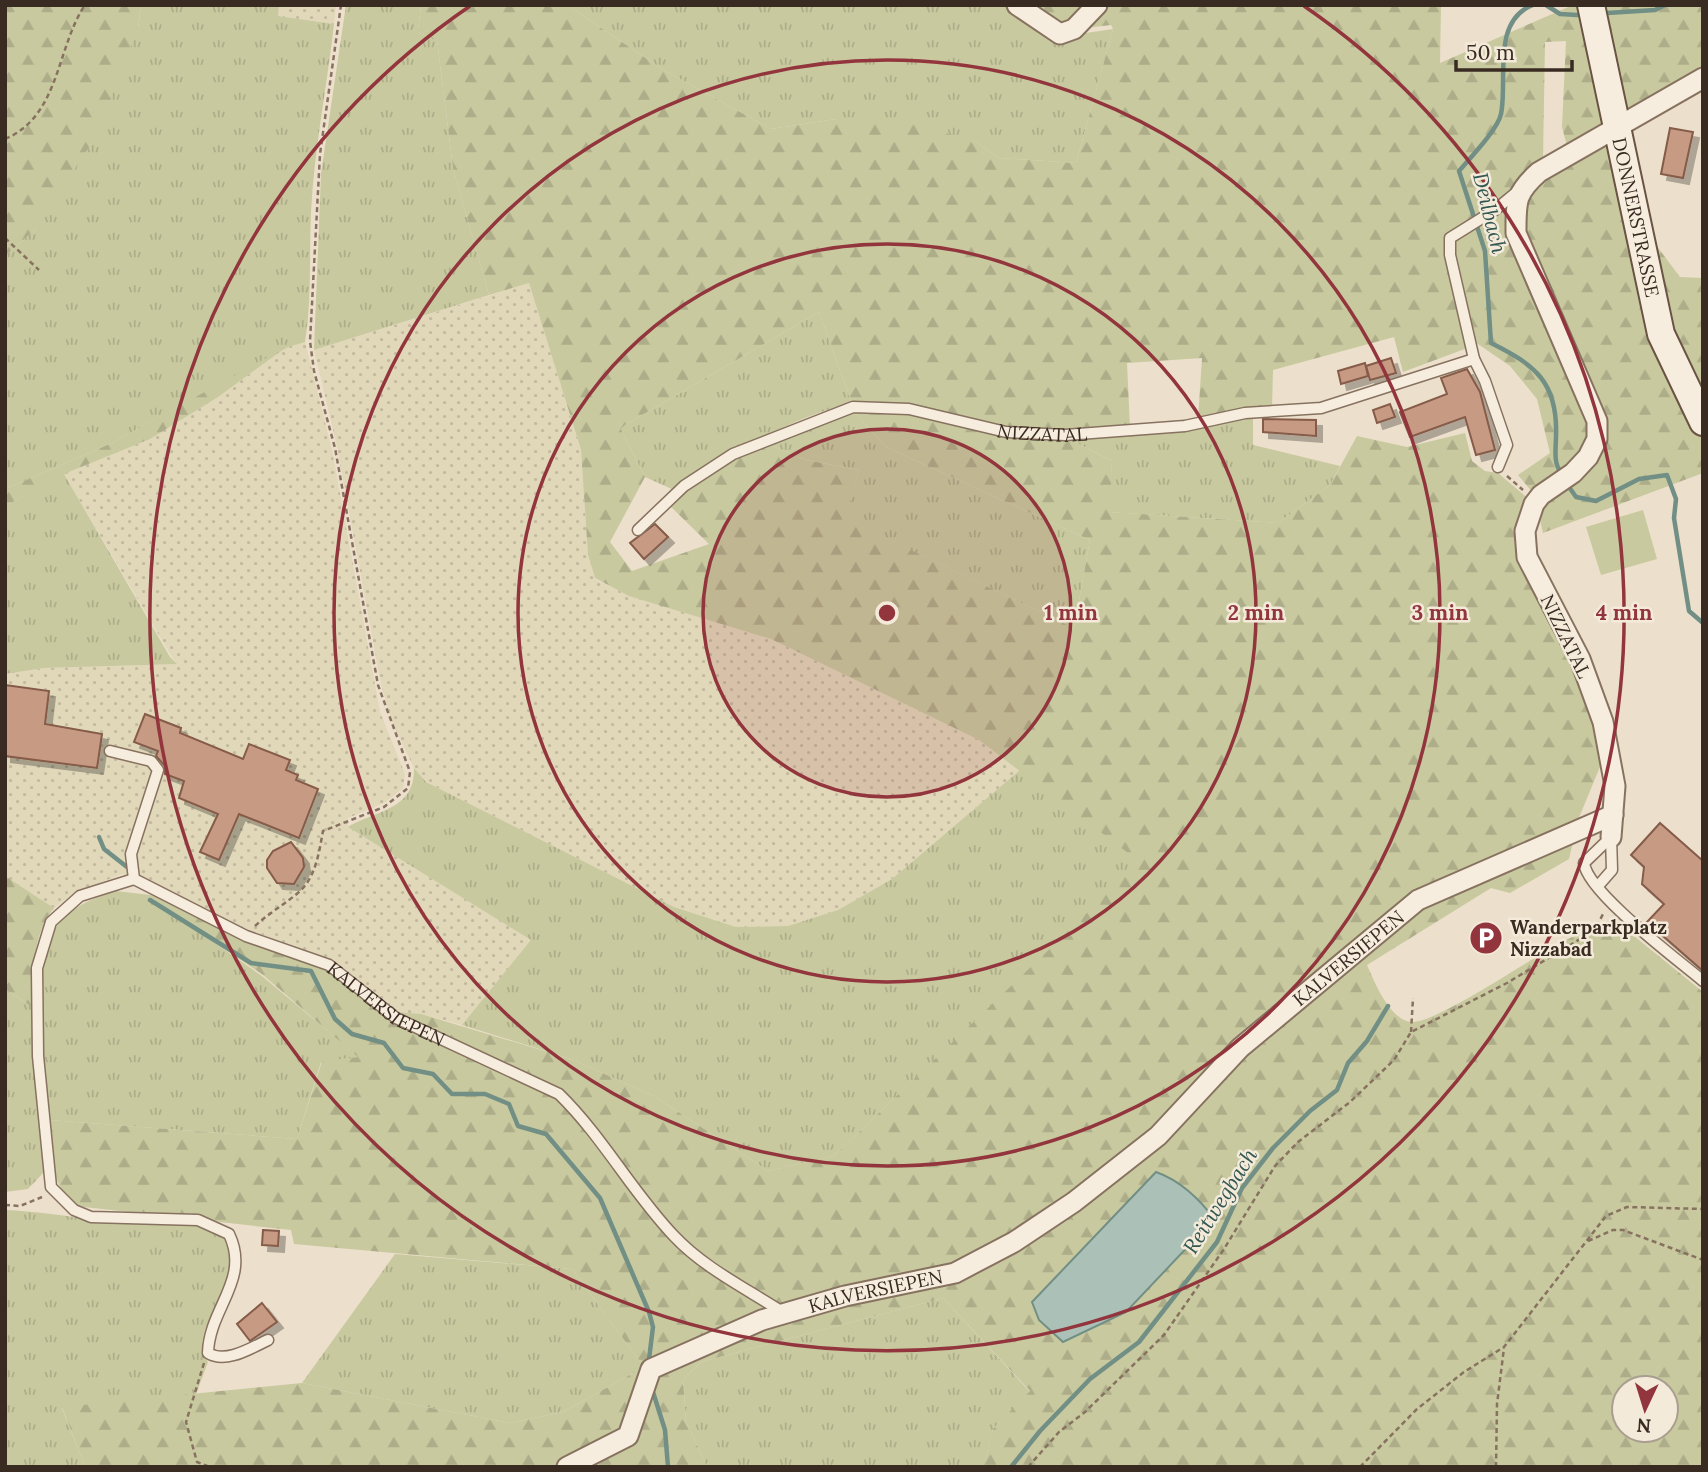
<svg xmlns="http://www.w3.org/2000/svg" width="1708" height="1472" font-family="Lora,serif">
	<defs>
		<pattern id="farmland-dots" width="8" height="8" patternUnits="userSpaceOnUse" patternTransform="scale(1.75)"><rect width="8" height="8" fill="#e1d7b9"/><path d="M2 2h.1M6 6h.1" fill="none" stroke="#c2b99f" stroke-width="1.8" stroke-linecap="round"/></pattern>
		<pattern id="grass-tufts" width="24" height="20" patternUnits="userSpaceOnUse" patternTransform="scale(1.75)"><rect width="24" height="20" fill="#c8c99f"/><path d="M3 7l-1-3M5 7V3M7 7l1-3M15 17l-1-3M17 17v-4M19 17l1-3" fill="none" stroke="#adad89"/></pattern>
		<pattern id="forest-firs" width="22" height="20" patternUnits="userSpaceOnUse" patternTransform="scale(1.75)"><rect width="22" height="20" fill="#c8c99f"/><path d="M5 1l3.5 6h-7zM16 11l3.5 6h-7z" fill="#adad89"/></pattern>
		<filter id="shadow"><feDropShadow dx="6" dy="6" stdDeviation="0" flood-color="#0004"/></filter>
	</defs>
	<rect width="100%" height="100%" fill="#ecdfcb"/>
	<!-- farmland -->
	<g fill="url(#farmland-dots)">
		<polygon points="279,5 336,5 334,24 278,16"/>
		<polygon points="529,283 581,451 588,556 595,579 630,596 771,639 979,740 1020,770 892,879 838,910 788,926 736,927 674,907 426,782 414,768 392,722 381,684 336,442 314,350"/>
		<polygon points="305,342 332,450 380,712 405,774 403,788 384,803 348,818 348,827 532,940 462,1025 421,1014 396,1012 330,960 221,919 148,879 122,874 74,893 54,908 5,876 5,674 44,668 176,664 64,474 218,397 288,346"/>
	</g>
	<!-- grass -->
	<g fill="url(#grass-tufts)">
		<path d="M141 5H279L278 16 334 24C327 87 314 149 311 212 309 256 312 299 305 342L288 347 112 443 5 489V256L35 230 138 29Z"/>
		<polygon points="346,5 421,5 418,32 437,41 453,168 489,295 314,350 321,174"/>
		<polygon points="567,5 1013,5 1059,37 1113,29 1076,163 999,158 975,141 836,119 771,129 662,69"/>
		<path d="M819 312 852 404C794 414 724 459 674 490L645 477 621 429 625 425Z"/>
		<polygon points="852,410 886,447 1090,540 1074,628 845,519 859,470 806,460 763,442"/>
		<polygon points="1253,415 1253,445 1340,466 1330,485 1278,523 1109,512 1112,461 1065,437"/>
		<polygon points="64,474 170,657 177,664 44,668 5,674 5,506"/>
		<path d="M414 768 426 782 674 907 736 927 788 926 838 910 892 879 1020 770 1141 862 834 1156 768 1171 654 1096 571 1059 462 1025 531 940 348 827C377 810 415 810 414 768Z"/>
		<path d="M116 891 159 896 153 900 262 976 359 1057 321 1062 297 1139 50 1120C45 1074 28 956 61 921 76 904 95 898 116 891Z"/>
		<polygon points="5,989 32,1007 44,1172 28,1189 5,1192"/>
		<path d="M5 1210C35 1211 63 1216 92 1219 136 1225 187 1212 225 1238 229 1251 234 1267 230 1281 222 1307 190 1333 208 1362L196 1394 62 1408 85 1467H5Z"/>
		<polygon points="395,1254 572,1269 644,1367 563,1412 510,1423 302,1383"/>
		<polygon points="943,1298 1030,1392 993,1429 985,1462 975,1467 707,1467 686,1421 683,1380 701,1362"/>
	</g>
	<!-- forest -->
	<g fill="url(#forest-firs)" fill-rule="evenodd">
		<polygon points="5,5 141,5 138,29 91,144 35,230 5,256"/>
		<path d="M421 5H567L662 69 771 129 836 119H895L975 141 999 158 1076 163 1113 29 1111 25 1061 31 1027 5H1441L1440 63 1573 5H1584L1647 233 1680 277 1703 278V473L1543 533 1534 494 1518 475 1550 453 1537 399 1510 366 1478 344 1403 372 1394 337 1273 370 1272 408 1198 420 1202 358 1127 363 1130 428C1089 431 1046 437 1005 430 953 422 906 401 852 404L819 312 625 425 621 429 645 477 610 542 632 571 709 544 668 504C696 478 728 458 763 442L806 460 859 470 846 519 1074 628 1090 540 886 447 852 410 893 408 1006 434 1065 437 1112 461 1110 512 1278 523 1330 485 1357 436 1407 447 1465 433 1472 461 1485 471 1498 473 1531 501 1522 530 1578 666 1604 757 1578 820 1569 859 1510 893 1491 888 1367 965C1374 981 1390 1021 1412 1022 1438 1023 1534 956 1564 941 1580 933 1597 926 1613 919L1703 992V1467H975L985 1461 993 1429 1030 1391 943 1298 701 1362 683 1380 686 1421 707 1467H85L62 1407 302 1383 510 1423 563 1412 644 1367 572 1269 294 1244 291 1230 75 1206C49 1182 52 1154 50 1120L297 1139 322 1061 358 1057 263 975 153 900 160 895 327 967 375 1007 563 1092 396 1012 421 1014 571 1059 654 1096 768 1171 834 1156 1140 862 979 740 771 639 629 596 595 578 588 555 581 450 529 283 489 295 453 168 437 41 418 32ZM1566 41 1562 127 1567 146 1543 159 1545 42ZM1624 1388H1666V1430H1624Z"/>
		<polygon points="1595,5 1703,5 1703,70 1621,118"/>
		<polygon points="288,346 218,397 150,439 71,471 5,506 5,489 112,443"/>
		<path d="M5 876 54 908C32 934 33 974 32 1007L5 989Z"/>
	</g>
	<!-- garden -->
	<polygon fill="#c8c99f" points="1643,510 1657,559 1601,575 1586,527"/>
	<!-- water -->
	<path fill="#abc1b8" stroke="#728f85" stroke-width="2" d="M1156 1172C1179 1180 1200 1199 1214 1219L1126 1312 1063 1342 1039 1320 1032 1302Z"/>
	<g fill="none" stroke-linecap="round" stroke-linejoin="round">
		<!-- stream -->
		<g stroke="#728f85" stroke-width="4.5">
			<path d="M1533 5C1491 20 1508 81 1501 114 1498 129 1470 158 1459 171L1485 251 1491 343C1535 365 1558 382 1556 436 1556 449 1553 462 1561 473"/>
			<polyline points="1546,5 1560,14 1577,15"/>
			<polyline points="1607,13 1655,10 1665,5"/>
			<polyline points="1567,484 1576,497 1596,501 1639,479 1667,475 1676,499 1674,518 1689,611 1703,623"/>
			<polyline points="99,837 104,849 127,867"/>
			<polyline points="150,900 251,963 311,971 335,1019 352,1034 384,1043 403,1068 433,1074 452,1094 485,1094 509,1104 518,1126 546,1134 600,1198 649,1312 653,1327 649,1359"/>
			<polyline points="652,1389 665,1430 668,1467"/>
			<polyline points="1011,1467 1040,1431 1090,1379 1139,1342 1217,1242 1242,1188 1273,1148 1310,1111 1337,1090 1348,1063 1367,1041 1388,1006"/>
		</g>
	</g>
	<!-- building -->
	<g fill="#c79a84" stroke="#855b48" stroke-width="2" filter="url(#shadow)">
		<polygon points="1670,128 1693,132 1683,178 1661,174"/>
		<polygon points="1391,358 1396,373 1370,380 1366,366"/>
		<polygon points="1365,363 1368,376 1341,384 1338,371"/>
		<polygon points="1467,369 1480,392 1495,450 1476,455 1465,417 1410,437 1400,412 1447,394 1441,378"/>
		<polygon points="1390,404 1395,417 1377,423 1373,410"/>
		<polygon points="1263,419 1316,420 1316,436 1263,432"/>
		<polygon points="655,524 668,537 644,559 630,543"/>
		<polygon points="5,685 49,691 45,724 102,734 97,768 5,756"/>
		<polygon points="145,714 181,728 180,733 243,759 249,744 290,760 286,770 298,775 296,780 318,789 299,838 239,814 219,860 200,852 218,814 179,798 184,781 165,774 165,766 156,756 158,751 134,742"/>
		<polygon points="1660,823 1703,861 1703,971 1647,922 1664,904 1642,884 1644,867 1631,855"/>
		<polygon points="291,842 303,858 304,867 294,884 277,883 267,868 267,860 273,851"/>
		<polygon points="263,1230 279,1231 278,1246 262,1245"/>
		<polygon points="262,1303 277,1322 250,1341 237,1324"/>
	</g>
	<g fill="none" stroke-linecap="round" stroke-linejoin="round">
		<defs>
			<g id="lane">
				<polyline points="1474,359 1450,255 1450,238 1495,210 1518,191"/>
				<path id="s1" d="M638 530 684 486 733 454 853 407 909 409 1006 432 1065 435 1185 426 1245 413 1321 408 1474 359 1485 381 1507 445 1498 467"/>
				<path id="s2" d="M110 751 151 761 158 770 131 854 134 879 246 936 329 965 396 1018 559 1094C603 1137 632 1192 674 1236 704 1268 747 1289 784 1313"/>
				<path d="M1611 837 1584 863C1587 892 1677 959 1703 981"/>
				<path d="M134 879 80 896 51 922 37 968 38 1056 51 1187 74 1210 91 1217 198 1220 229 1234C251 1280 209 1308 208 1353 226 1364 251 1348 268 1340"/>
				<polyline points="1598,886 1612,870 1611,837"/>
			</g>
			<g id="street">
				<polyline points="1017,5 1060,34 1074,29 1097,5"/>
				<path d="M1611 837 1615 786 1603 722 1580 659 1527 557 1525 531 1534 504 1541 495 1573 473 1588 457 1597 439V421L1516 233C1516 202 1515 193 1539 172L1703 78"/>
				<path id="s3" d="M567 1467 628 1436 651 1369 762 1320 845 1296 955 1273 1014 1242 1074 1202 1158 1136 1240 1048 1418 900 1613 815"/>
			</g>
			<g id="secondary">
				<path id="s4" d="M1591 5 1661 334 1703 422"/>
			</g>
		</defs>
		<!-- lane casing -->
		<use href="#lane" stroke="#877260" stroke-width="13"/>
		<!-- street casing -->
		<use href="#street" stroke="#877260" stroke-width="23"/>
		<!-- secondary casing -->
		<use href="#secondary" stroke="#695343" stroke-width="30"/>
		<!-- path -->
		<g stroke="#877260" stroke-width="2.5" stroke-dasharray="5 3.5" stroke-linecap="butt">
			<path d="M5 139C60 116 56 48 85 5"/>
			<polyline points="5,238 39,270"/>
			<polyline points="1507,476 1523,490"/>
			<path d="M255 926C269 913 285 904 299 892 316 877 319 852 323 831L384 807 408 788 410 772 378 685 335 448 314 371 310 341 320 154 341 5"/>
			<polyline points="1411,1032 1413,998"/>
			<polyline points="5,1205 20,1206 42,1197"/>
			<polyline points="1588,1241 1613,1230 1623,1230 1703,1260"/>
			<polyline points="204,1363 186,1422 197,1462 210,1467"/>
			<polyline points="1028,1467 1059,1432 1085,1412 1164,1335 1224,1249 1275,1166 1298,1142 1350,1102 1394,1060 1411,1032 1507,983 1595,930 1604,912"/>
			<polyline points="1360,1467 1417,1409 1464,1372 1504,1347 1606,1216 1627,1207 1703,1209"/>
			<polyline points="1496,1467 1497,1404 1504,1348"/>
		</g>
		<!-- lane -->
		<use href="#lane" stroke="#f7edde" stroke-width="10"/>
		<!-- street -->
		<use href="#street" stroke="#f7edde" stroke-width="19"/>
		<!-- secondary -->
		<use href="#secondary" stroke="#f7edde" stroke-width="26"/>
	</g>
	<!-- distance rings -->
	<circle cx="887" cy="613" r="184" fill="#92353d" fill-opacity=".12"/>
	<g fill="none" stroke="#92353d" stroke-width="3.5">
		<circle cx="887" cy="613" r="184"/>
		<circle cx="887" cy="613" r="369"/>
		<circle cx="887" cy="613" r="553"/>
		<path d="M1304 6A737 737 0 1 1 470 6"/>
	</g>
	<!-- icons -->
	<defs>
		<symbol id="parking-disc" viewBox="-11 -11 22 22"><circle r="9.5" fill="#92353d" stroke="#f4eada"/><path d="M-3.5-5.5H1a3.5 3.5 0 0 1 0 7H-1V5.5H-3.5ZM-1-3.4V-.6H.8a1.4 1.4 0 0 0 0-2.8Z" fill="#fff"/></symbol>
	</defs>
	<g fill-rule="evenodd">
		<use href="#parking-disc" x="1467" y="919" width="38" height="38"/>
	</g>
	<g text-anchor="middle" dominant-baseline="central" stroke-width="5" stroke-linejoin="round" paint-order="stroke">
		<!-- street labels -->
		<g font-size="19" fill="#392b22" stroke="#f4eada">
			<text stroke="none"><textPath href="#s4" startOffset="217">DONNERSTRASSE</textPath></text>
			<text stroke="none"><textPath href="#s1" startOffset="443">NIZZATAL</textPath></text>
			<text transform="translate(1566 636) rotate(64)">NIZZATAL</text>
			<text stroke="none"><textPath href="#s3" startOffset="966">KALVERSIEPEN</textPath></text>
			<text stroke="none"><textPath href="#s2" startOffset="450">KALVERSIEPEN</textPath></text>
			<text stroke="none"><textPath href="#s3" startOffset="378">KALVERSIEPEN</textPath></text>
		</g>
		<!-- poi labels -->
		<g font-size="19" font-weight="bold" fill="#392b22" stroke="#f4eada" text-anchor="start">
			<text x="1510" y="927">Wanderparkplatz<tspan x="1510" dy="22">Nizzabad</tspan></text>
		</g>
		<!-- water labels -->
		<g font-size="21" font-style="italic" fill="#335852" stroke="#f4eada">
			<text transform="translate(1490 213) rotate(76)">Deilbach</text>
			<text transform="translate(1220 1201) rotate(-58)">Reitwegbach</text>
		</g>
	</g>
	<circle cx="887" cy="613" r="10" fill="#92353d" stroke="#f4eada" stroke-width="3.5"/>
	<g font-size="21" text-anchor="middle" font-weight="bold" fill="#92353d" stroke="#f4eada" stroke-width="5" stroke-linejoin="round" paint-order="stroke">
		<text x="1071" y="620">1 min</text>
		<text x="1256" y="620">2 min</text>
		<text x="1440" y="620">3 min</text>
		<text x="1624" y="620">4 min</text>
	</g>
	<!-- border -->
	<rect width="1708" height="1472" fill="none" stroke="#392b22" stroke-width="14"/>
	<!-- north arrow -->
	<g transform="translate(1645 1409) rotate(184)"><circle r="33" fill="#f4eada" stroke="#a99e90" stroke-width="2"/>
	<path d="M0-5L12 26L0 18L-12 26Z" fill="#92353d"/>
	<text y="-10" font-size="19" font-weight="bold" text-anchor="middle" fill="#392b22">N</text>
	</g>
	<!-- scale -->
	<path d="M1456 60v10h116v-10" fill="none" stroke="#392b22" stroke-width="3.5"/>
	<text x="1466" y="60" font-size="21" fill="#392b22" stroke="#f4eada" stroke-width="5" paint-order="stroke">50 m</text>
</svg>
